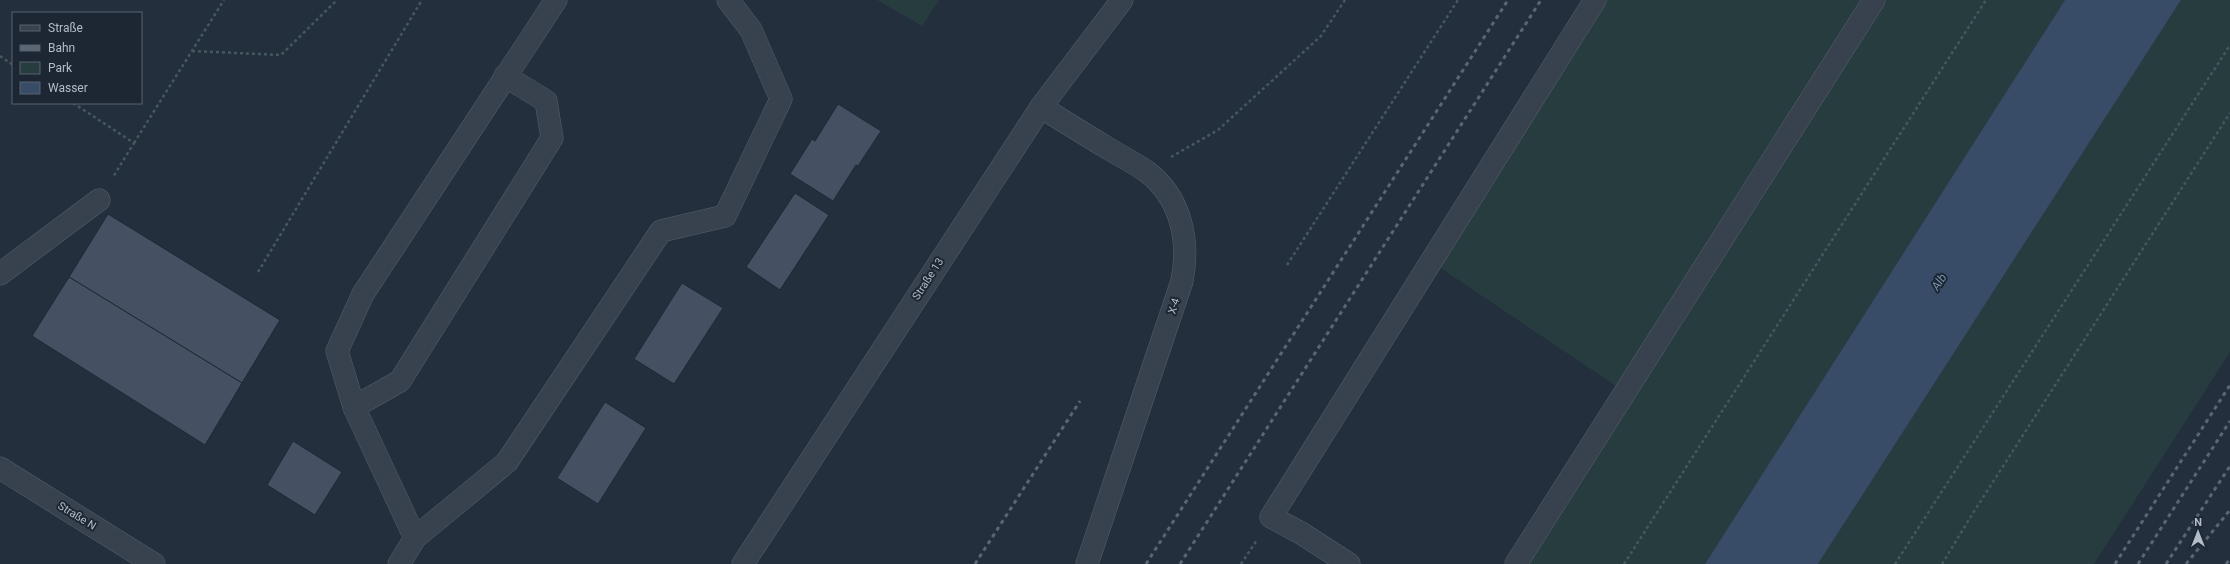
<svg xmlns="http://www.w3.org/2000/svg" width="2230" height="564" font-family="Roboto,sans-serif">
	<rect width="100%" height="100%" fill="#242f3e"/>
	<!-- green -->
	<g fill="#263c3f">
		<polygon points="877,0 939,0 922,26"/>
		<polygon points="1598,0 2065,0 1705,564 1509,564 1619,388 1439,267"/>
		<polygon points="2181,0 2230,0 2230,352 2094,564 1818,564"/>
	</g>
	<!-- water -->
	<polygon fill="#394c67" points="2065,0 2181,0 1818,564 1705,564"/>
	<!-- building -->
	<g fill="#455162" stroke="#1f2835">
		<polygon points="838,104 881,131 858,166 856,165 833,201 790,174 812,139 815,141"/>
		<polygon points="795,193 829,215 780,290 746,267"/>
		<polygon points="108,214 280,320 242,383 69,277"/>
		<polygon points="69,277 242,383 205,445 32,336"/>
		<polygon points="682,283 723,308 674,384 634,359"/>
		<polygon points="605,402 646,428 598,504 557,478"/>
		<polygon points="293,441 342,472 315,515 267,485"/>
	</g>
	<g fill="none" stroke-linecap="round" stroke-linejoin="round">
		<defs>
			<g id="minor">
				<path d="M1041 107C1063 121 1086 135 1109 149 1121 156 1134 163 1146 171 1181 197 1190 240 1182 281L1087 564"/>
				<polyline points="0,274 99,200"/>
				<polyline points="354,407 400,381 552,138 546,101 505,76"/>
				<polyline points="0,468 154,564"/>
				<polyline points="415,538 354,407 337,351 363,294 556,0"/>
				<polyline points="399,564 415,538 507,462 661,231 725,216 781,99 751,30 728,0"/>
				<polyline points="743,564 1041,107 1122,0"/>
				<polyline points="1349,564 1301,533 1271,517 1595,0"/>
				<polyline points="1516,564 1874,0"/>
			</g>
		</defs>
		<!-- minor casing -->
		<use href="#minor" stroke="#565f6c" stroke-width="23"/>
		<!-- path -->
		<g stroke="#44595c" stroke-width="2.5" stroke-dasharray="3 3" stroke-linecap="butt">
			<polyline points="192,51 281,55 337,0"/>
			<polyline points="0,56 13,65"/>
			<polyline points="73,103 134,143 113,177"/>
			<polyline points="134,143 224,0"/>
			<polyline points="1171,157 1218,130 1321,36 1345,0"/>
			<polyline points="1287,265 1458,0"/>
			<polyline points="258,272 422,0"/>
			<polyline points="1241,564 1257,540"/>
			<polyline points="1624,564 1986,0"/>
			<polyline points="1895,564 2230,45"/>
			<polyline points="1942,564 1973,513 2230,113"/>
		</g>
		<!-- minor -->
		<use href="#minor" stroke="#38414e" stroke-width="22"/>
		<!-- rail -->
		<g stroke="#5a6575" stroke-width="3" stroke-dasharray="4 4" stroke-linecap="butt">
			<polyline points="975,564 1080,401"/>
			<polyline points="1146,564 1508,0"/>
			<polyline points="1180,564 1541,0"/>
			<polyline points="2115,564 2230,385"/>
			<polyline points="2138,564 2230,421"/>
			<polyline points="2166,564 2230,466"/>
			<polyline points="2186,564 2230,510"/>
			<polyline points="2226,564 2230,559"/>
		</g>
	</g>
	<g text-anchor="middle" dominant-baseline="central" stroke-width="4" stroke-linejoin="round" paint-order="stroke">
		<!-- street labels -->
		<g font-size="11" fill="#b4bcc9" stroke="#1d2633">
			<text transform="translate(928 279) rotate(-57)">Straße 13</text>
			<text transform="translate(1174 306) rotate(-72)">X-4</text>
			<text transform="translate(77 516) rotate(32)">Straße N</text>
		</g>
		<!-- water labels -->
		<g font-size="12" font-style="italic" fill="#7c92b1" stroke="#1d2633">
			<text transform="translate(1939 282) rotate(-57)">Alb</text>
		</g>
	</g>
	<!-- legend -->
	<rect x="12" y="12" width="130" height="92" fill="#1d2633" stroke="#59626f"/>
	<rect x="20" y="25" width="20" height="6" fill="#38414e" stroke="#59626f"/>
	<text x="48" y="32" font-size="12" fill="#b4bcc9">Straße</text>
	<rect x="20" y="45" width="20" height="6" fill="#5a6575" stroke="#59626f"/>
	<text x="48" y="52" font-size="12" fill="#b4bcc9">Bahn</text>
	<rect x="20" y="62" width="20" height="12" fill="#263c3f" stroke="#59626f"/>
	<text x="48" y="72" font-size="12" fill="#b4bcc9">Park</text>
	<rect x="20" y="82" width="20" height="12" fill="#394c67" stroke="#59626f"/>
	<text x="48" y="92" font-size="12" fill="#b4bcc9">Wasser</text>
	<!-- north arrow -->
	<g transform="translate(2198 532)" stroke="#1d2633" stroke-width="3" paint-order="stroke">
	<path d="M0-3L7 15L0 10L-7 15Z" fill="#b4bcc9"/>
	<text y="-6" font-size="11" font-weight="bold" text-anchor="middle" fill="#b4bcc9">N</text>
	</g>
</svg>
